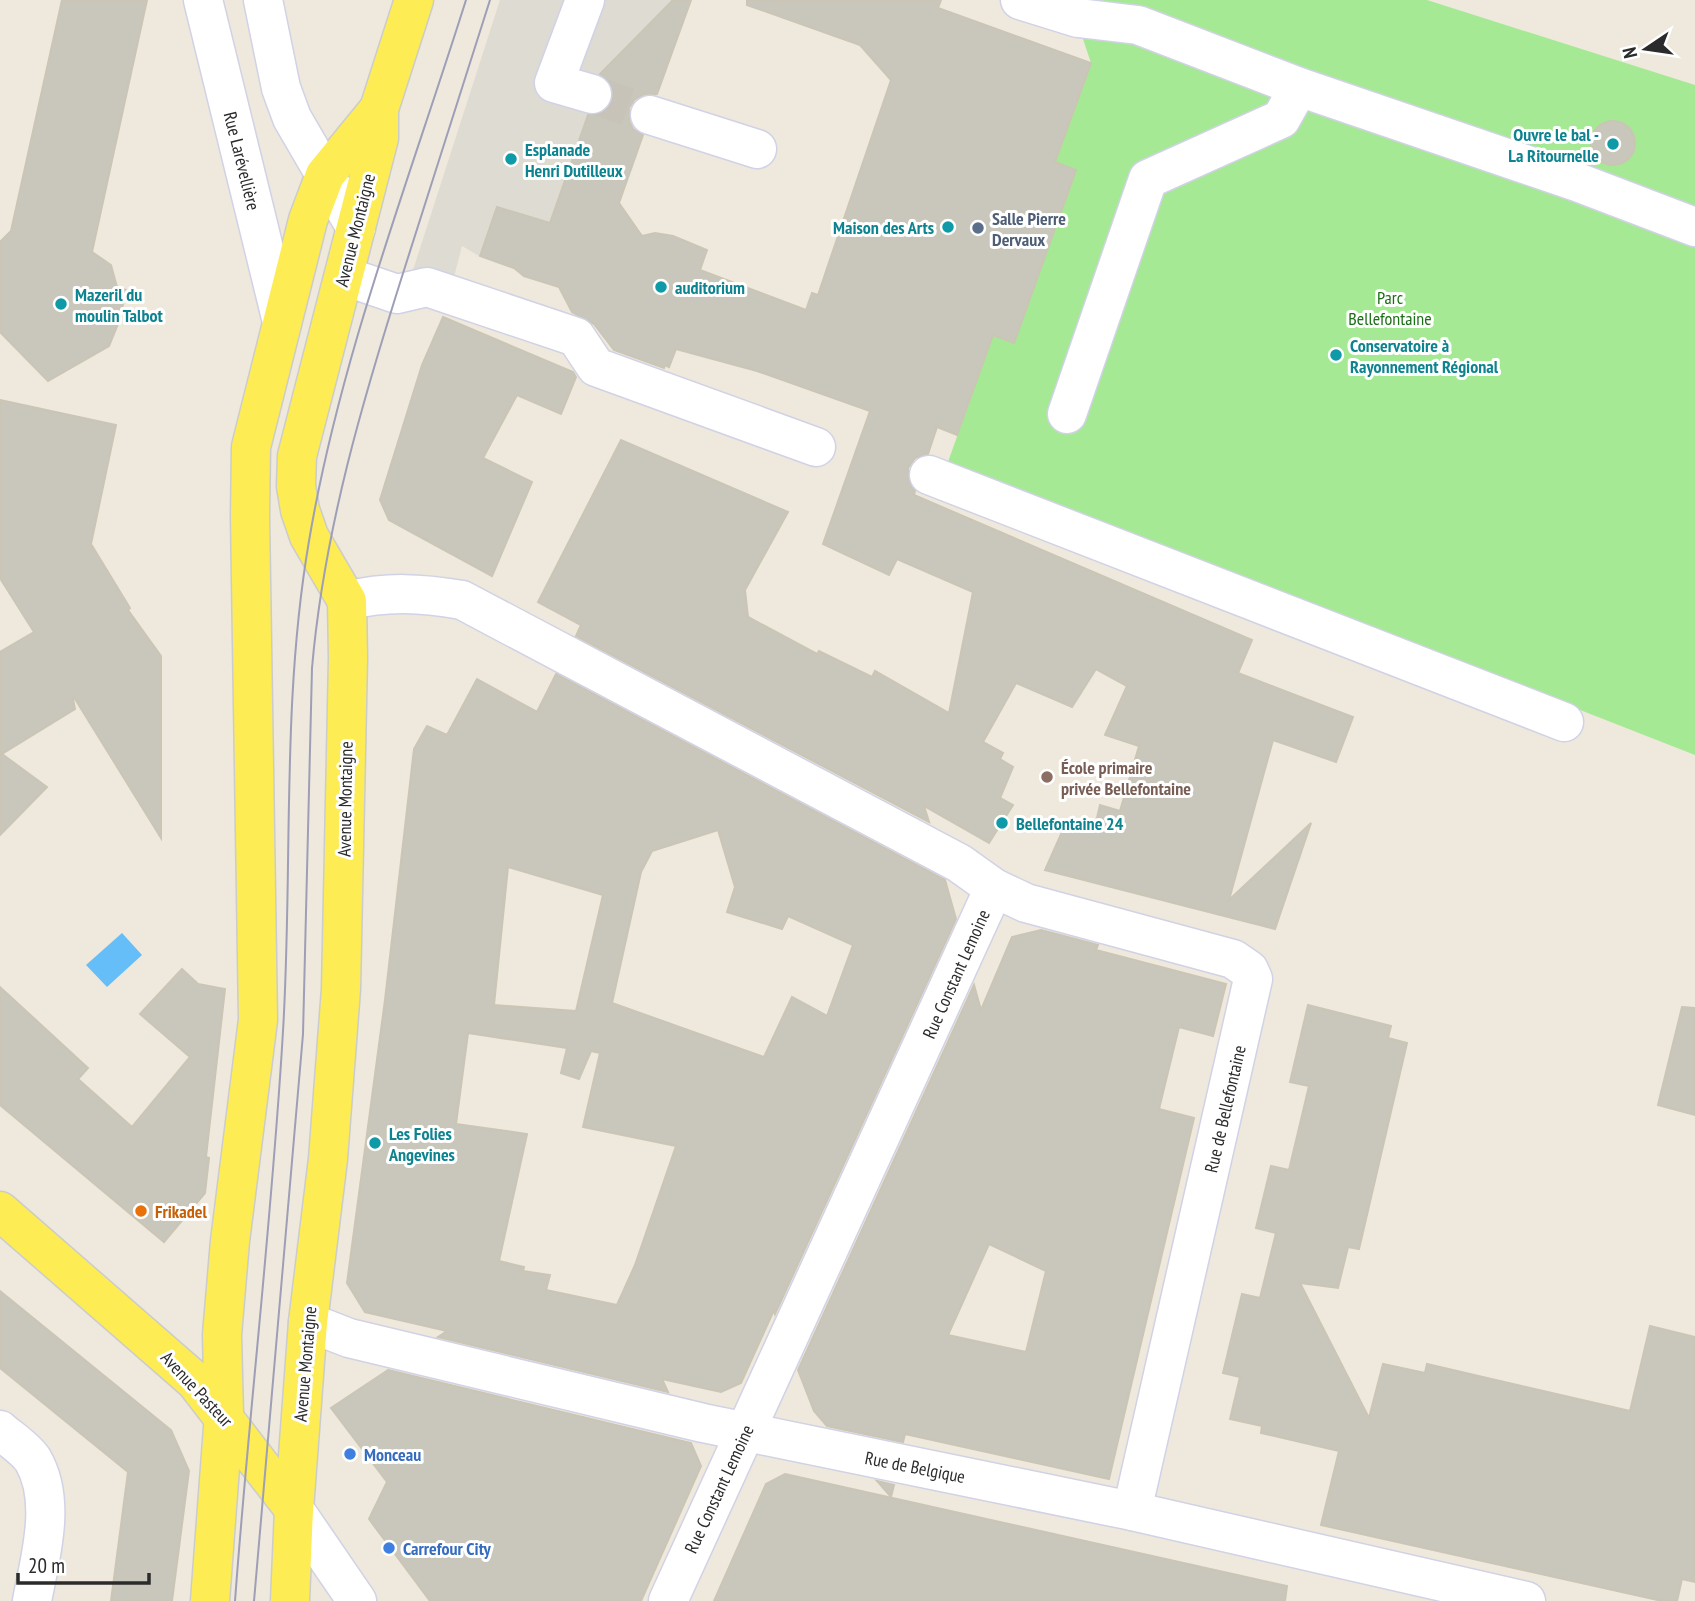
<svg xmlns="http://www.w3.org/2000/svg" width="1695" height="1601" font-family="'PT Sans Narrow',sans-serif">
	<rect width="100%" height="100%" fill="#eee9dc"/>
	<!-- green -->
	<polygon fill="#a5e994" points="1070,0 1427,0 1695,85 1695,755 948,462 993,335 1014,342 1076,170 1055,162 1091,63"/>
	<!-- plaza -->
	<polygon fill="#dedbd3" points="500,0 673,0 597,78 590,111 550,223 497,207 479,256 462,246 452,285 413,270"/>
	<!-- water -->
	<polygon fill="#66bef9" points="122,933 142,955 107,987 86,965"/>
	<!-- building -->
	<g fill="#c9c7bb" stroke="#cac5b5" stroke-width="2" fill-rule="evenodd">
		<polygon points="62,0 147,0 92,252 111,265 117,287 126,290 120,319 109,346 48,381 0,332 0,242 11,231"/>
		<polygon points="673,0 691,0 657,94 645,94 635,99 629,108 629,120 633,129 643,135 619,203 642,236 655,233 673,236 707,250 700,270 806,310 812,293 818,295 891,80 860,45 747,5 747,0 941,0 938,8 1091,63 1055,162 1076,170 1014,343 993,335 957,435 937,427 928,454 915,458 908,468 908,479 915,491 914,495 1252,640 1238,673 1353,717 1336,762 1273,740 1229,900 1311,823 1275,929 1045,870 1066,823 1094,831 1100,805 1120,811 1139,746 1105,735 1127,686 1096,669 1072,707 1016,683 983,742 1003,753 1000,759 1013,767 1000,798 1013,805 989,843 924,806 929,822 576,636 581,625 538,602 621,440 788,512 745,590 748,617 817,654 819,651 872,677 875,671 949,713 973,592 897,559 889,575 823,544 870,411 757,371 676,349 669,367 665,365 664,368 614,350 594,324 572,312 559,287 524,276 514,268 480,256 497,207 550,223 588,115 607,110 613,101 613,88 600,74"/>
		<circle cx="1613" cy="143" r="22"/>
		<polygon points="443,317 573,372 576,377 561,414 517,395 483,458 532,482 492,576 389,520 380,500 422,365"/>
		<polygon points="0,400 116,425 91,544 130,608 128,610 161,656 161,838 72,694 75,709 2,754 47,787 0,835 0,652 34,632 0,578"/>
		<path d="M556 674 945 880 956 919 775 1314 774 1310 741 1383 721 1392 662 1379 668 1392 438 1337 447 1331 365 1312 347 1283 385 1000 414 749 427 726 447 735 477 679 537 712ZM718 830 735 887 727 912 782 929 788 916 853 945 827 1016 792 997 764 1057 612 1003 641 872 652 851ZM508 867 603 895 576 1011 494 1005ZM468 1033 567 1048 561 1073 579 1079 591 1051 600 1053 583 1127 676 1146 635 1265 617 1305 546 1290 550 1275 523 1271 524 1267 499 1261 527 1134 456 1124Z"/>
		<path d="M1041 930 1098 945 1096 950 1226 984 1213 1036 1179 1027 1159 1109 1194 1118 1109 1479 905 1434 903 1442 827 1426 814 1411 798 1370 974 985 981 1010 1012 937ZM989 1244 1046 1271 1026 1352 948 1335Z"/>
		<polygon points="182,969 198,984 225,989 206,1157 209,1158 205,1193 164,1242 0,1105 0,987 88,1068 78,1079 132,1127 190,1057 140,1014"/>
		<polygon points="1308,1005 1391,1026 1388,1038 1407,1043 1359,1249 1348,1247 1338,1288 1300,1283 1369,1418 1383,1364 1425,1373 1427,1364 1630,1411 1650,1326 1695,1337 1695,1582 1682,1579 1677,1601 1662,1601 1321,1525 1339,1451 1261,1433 1262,1426 1230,1419 1240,1377 1223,1373 1242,1294 1260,1298 1276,1233 1256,1228 1271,1166 1289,1170 1309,1086 1290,1082"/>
		<polygon points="1682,1007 1695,1008 1695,1115 1658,1105"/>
		<polygon points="0,1291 171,1430 189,1471 172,1601 111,1601 128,1472 0,1368"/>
		<polygon points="388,1370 691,1443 701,1466 641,1601 430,1601 369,1519 387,1482 331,1408"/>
		<polygon points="785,1474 1287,1586 1285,1601 714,1601 766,1484"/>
		<polygon points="877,1481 894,1485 891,1497"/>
	</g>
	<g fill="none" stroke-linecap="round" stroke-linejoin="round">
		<!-- minor-tunnel -->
		<polyline stroke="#c7c3b9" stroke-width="38" stroke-dasharray="38 19" stroke-linecap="butt" points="592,94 650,115"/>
		<defs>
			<g id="minor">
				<polyline points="203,0 282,322"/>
				<polyline points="263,0 281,88 292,118 356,228"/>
				<polyline points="585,0 554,83 592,94"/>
				<polyline points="1020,0 1078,18 1138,25 1299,87 1577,182 1695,227"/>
				<polyline points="650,115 757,149"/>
				<polyline points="344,276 397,294 427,287 576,337 596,367 816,447"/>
				<polyline points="1067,414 1148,179 1281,119 1299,87"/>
				<polyline points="929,475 1564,722"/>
				<path d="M347 601C387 591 421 593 462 600L959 863 994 888 668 1601"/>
				<polyline points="994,888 1026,903 1233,959 1249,970 1253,979 1132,1511"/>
				<polyline points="308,1322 349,1338 703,1423 1132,1511 1526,1601"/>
				<path d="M0 1430C10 1439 26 1449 33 1460 57 1501 40 1558 32 1601"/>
				<polyline points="294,1509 357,1601"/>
			</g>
			<g id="major">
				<polyline points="0,1211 195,1381 294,1509"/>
				<polyline points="210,1601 224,1414 222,1335 230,1241 258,1020 250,516 251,447 308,220 325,175 379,109"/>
				<polyline points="290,1601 294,1509 308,1322 328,1159 341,989 348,658 347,601 309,536 300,510 296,486 297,456 379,138 379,109 414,0"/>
			</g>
		</defs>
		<!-- minor casing -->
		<use href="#minor" stroke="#d1d2e5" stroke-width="41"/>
		<!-- major casing -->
		<use href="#major" stroke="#ccc" stroke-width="41"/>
		<!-- minor -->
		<use href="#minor" stroke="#fff" stroke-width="38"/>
		<!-- major -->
		<use href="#major" stroke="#fdec53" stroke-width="38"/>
		<!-- tram -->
		<g stroke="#9e9eb7" stroke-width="2">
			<path d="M235 1601C249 1411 272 1221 283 1031 293 867 281 704 309 541 340 357 410 178 466 0"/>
			<path d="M254 1601 303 1034 312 668C324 530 363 399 405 267 433 178 462 89 490 0"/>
		</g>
	</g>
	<!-- markers -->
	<g fill="#0f9aa8" stroke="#fff" stroke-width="2.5">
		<circle cx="1613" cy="144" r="7"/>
		<circle cx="511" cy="159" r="7"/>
		<circle cx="948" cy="227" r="7"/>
		<circle cx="661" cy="287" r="7"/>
		<circle cx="61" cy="304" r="7"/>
		<circle cx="1336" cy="355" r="7"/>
		<circle cx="1002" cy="823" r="7"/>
		<circle cx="375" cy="1143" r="7"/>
	</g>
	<circle fill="#5c6f8a" stroke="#fff" stroke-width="2.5" cx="978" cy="228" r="7"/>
	<circle fill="#8d6e63" stroke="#fff" stroke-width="2.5" cx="1047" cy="777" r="7"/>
	<circle fill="#e8710a" stroke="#fff" stroke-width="2.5" cx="141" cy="1211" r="7"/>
	<g fill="#3f7fe0" stroke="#fff" stroke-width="2.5">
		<circle cx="350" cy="1454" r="7"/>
		<circle cx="389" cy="1548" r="7"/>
	</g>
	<g text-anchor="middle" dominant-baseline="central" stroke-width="6" stroke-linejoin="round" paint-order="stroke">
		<!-- culture labels -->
		<g font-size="18" font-weight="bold" fill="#0d838f" stroke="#fff" text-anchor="start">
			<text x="1599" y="134" text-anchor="end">Ouvre le bal -<tspan x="1599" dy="21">La Ritournelle</tspan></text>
			<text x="525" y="149">Esplanade<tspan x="525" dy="21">Henri Dutilleux</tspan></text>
			<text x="934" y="227" text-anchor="end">Maison des Arts</text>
			<text x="675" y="287">auditorium</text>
			<text x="75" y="294">Mazeril du<tspan x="75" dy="21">moulin Talbot</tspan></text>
			<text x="1350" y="345">Conservatoire à<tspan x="1350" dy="21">Rayonnement Régional</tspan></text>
			<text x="1016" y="823">Bellefontaine 24</text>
			<text x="389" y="1133">Les Folies<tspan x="389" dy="21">Angevines</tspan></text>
		</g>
		<!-- street labels -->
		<g font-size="18" fill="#2b2b2b" stroke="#fff">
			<text transform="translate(242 161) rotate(76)">Rue Larévellière</text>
			<text transform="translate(355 230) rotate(-76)">Avenue Montaigne</text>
			<text transform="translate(345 799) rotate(-89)">Avenue Montaigne</text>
			<text transform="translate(956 974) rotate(-66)">Rue Constant Lemoine</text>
			<text transform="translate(1225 1109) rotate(-77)">Rue de Bellefontaine</text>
			<text transform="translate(305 1364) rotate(-85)">Avenue Montaigne</text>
			<text transform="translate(197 1389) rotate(47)">Avenue Pasteur</text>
			<text transform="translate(915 1467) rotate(11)">Rue de Belgique</text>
			<text transform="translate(719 1489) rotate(-65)">Rue Constant Lemoine</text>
		</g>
		<!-- service labels -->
		<g font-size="18" font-weight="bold" fill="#4e5e75" stroke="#fff" text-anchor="start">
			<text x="992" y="218">Salle Pierre<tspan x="992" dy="21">Dervaux</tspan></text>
		</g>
		<!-- park labels -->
		<g font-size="18" fill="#1a6f14" stroke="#fff">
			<text x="1390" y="297">Parc<tspan x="1390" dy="21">Bellefontaine</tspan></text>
		</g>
		<!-- education labels -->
		<g font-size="18" font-weight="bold" fill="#785e54" stroke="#fff" text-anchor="start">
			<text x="1061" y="767">École primaire<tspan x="1061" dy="21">privée Bellefontaine</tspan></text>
		</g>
		<!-- food labels -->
		<g font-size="18" font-weight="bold" fill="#c56008" stroke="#fff" text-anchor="start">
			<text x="155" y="1211">Frikadel</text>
		</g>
		<!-- shop labels -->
		<g font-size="18" font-weight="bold" fill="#366cbe" stroke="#fff" text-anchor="start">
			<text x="364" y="1454">Monceau</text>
			<text x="403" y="1548">Carrefour City</text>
		</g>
	</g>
	<!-- north arrow -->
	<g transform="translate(1646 49) rotate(257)" stroke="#ffffff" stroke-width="5" paint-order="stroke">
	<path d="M0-5L12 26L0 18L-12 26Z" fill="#2b2b2b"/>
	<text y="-10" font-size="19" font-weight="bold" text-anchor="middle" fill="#2b2b2b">N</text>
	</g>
	<!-- scale -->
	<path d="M18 1573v10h131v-10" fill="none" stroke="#2b2b2b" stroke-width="3.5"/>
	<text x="28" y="1573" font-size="21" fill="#2b2b2b" stroke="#ffffff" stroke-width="5" paint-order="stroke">20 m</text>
</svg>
